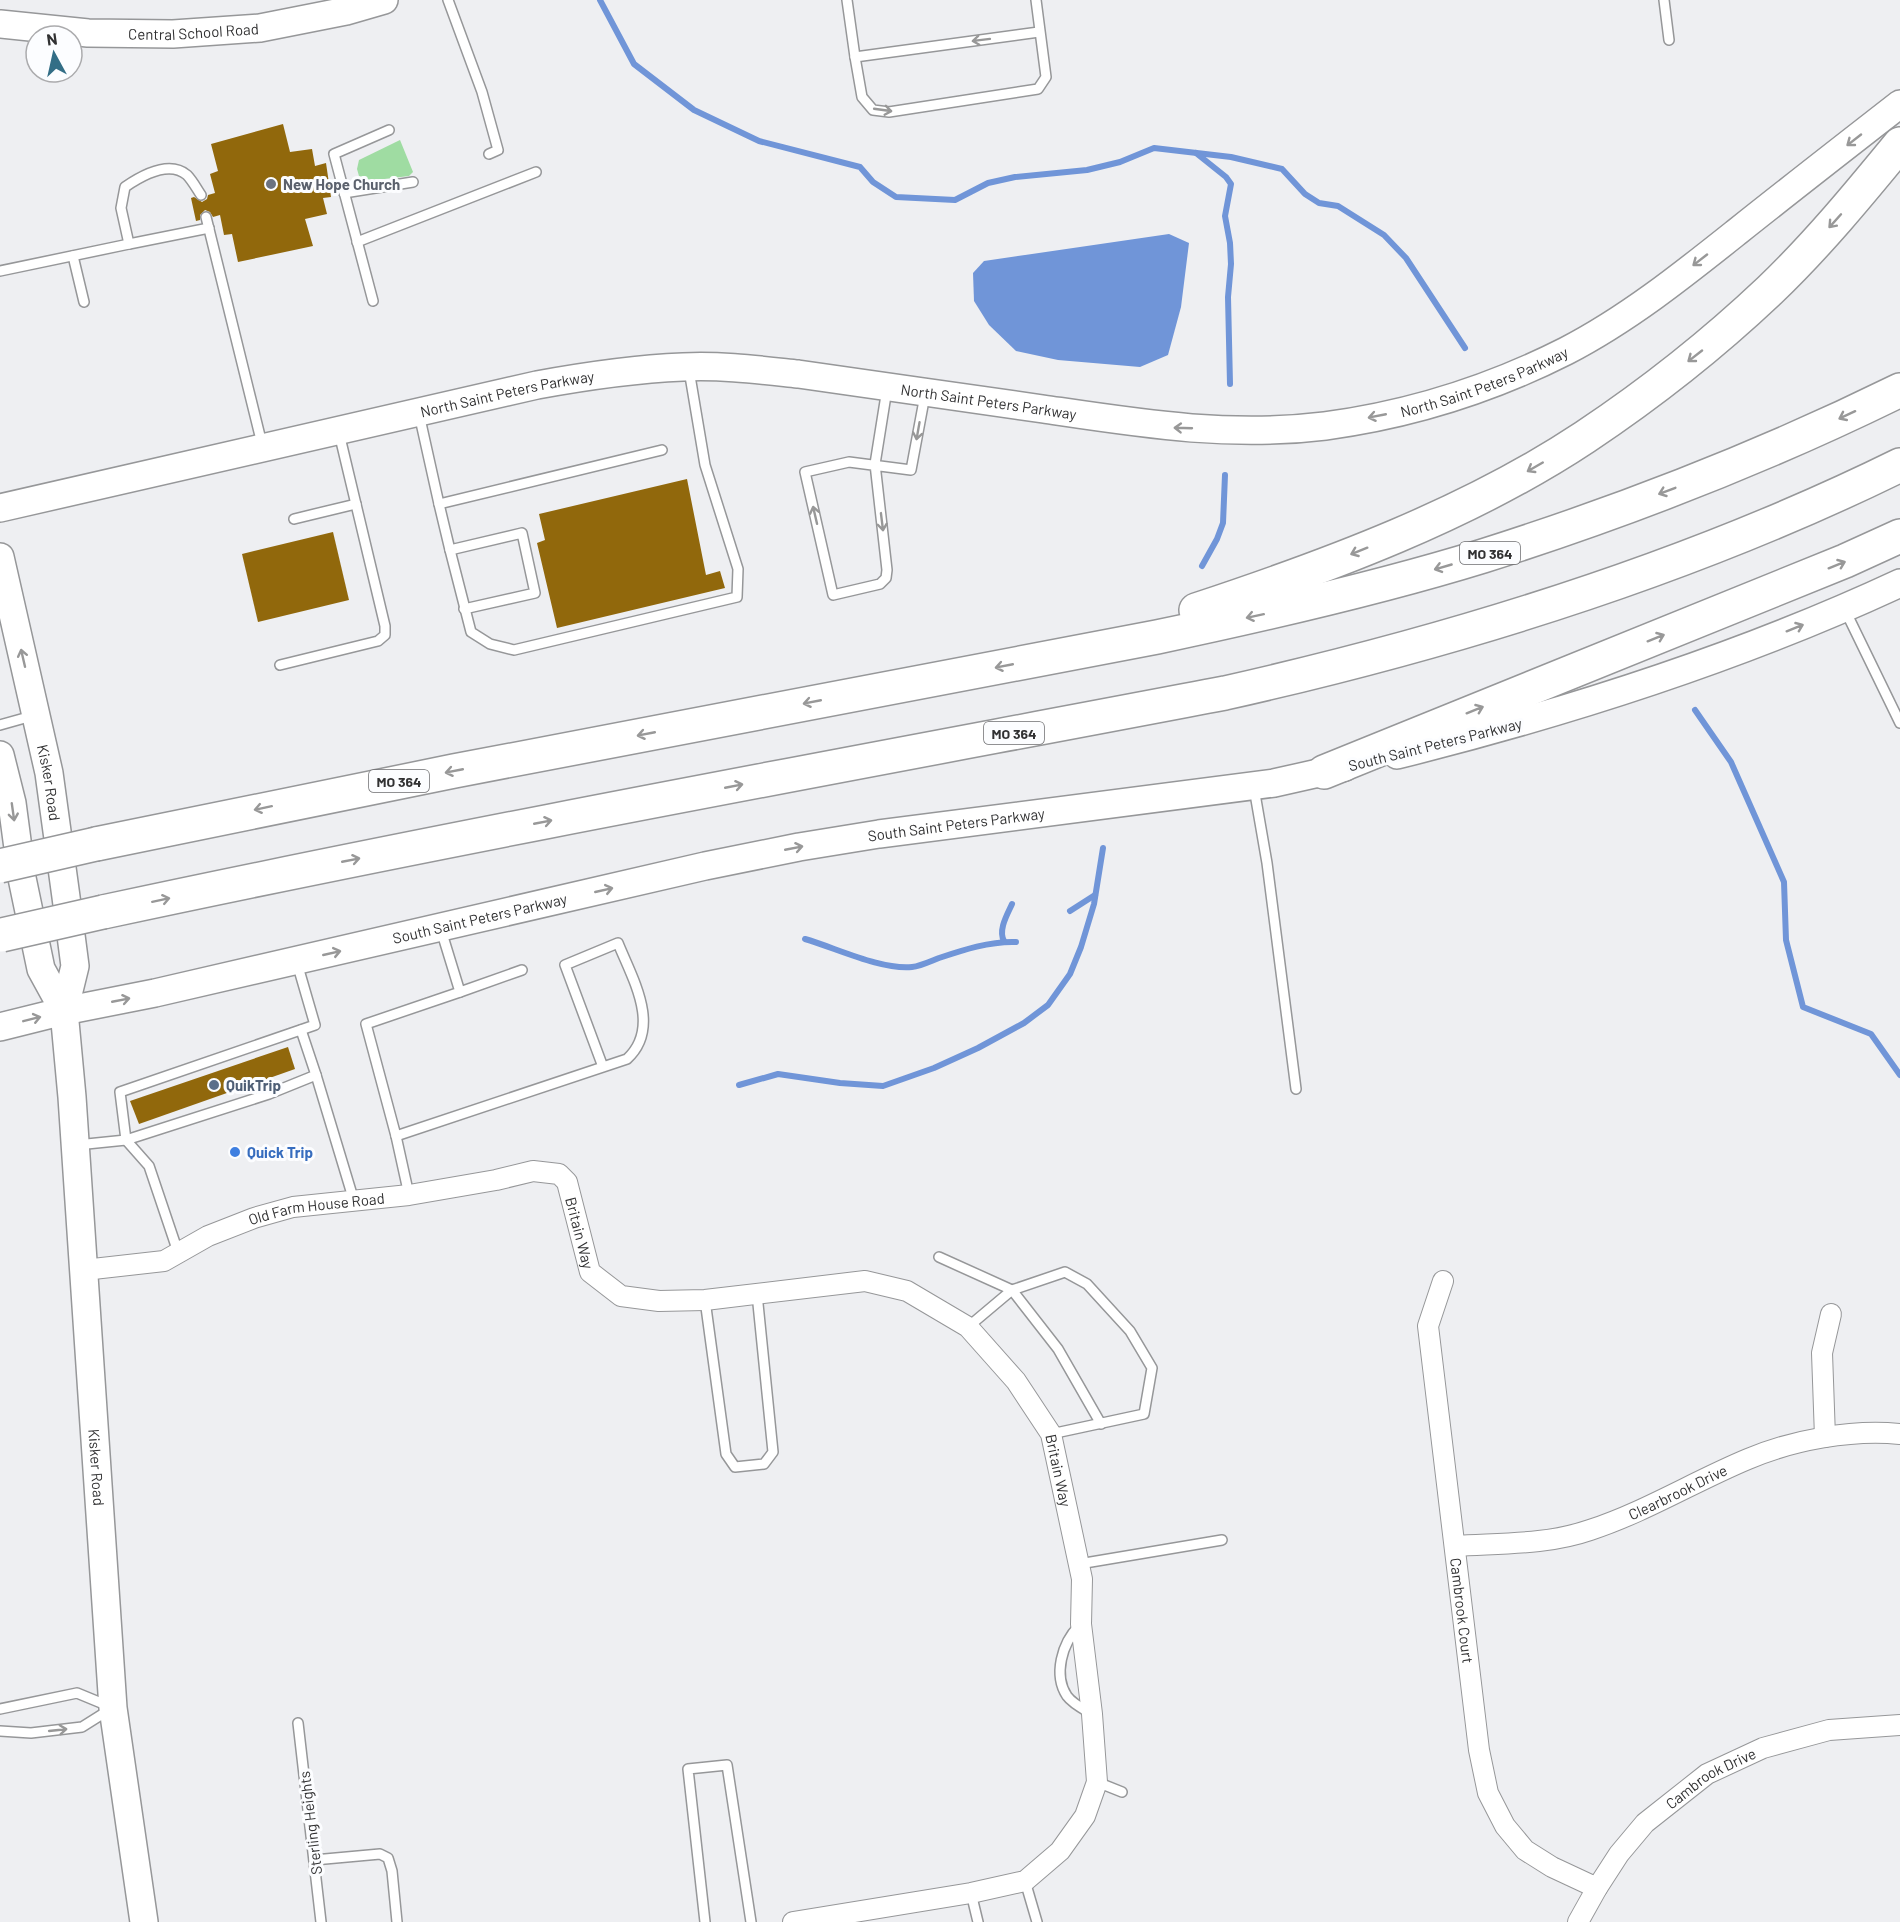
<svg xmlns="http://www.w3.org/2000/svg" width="1900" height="1922" font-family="Barlow,sans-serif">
	<rect width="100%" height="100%" fill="#eeeff2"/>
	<!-- green -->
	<polygon fill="#9fdca2" points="400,140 413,172 409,176 368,181 359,176 357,169 359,160"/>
	<!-- water -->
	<polygon fill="#7095d8" points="1169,234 1189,243 1181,307 1168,355 1140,367 1058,360 1016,351 989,325 974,301 973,273 984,261"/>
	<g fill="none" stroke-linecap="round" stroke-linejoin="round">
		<!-- stream -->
		<g stroke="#7095d8" stroke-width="6">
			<polyline points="600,0 634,64 694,110 759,141 860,167 873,182 896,197 955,200 988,183 1015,177 1087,170 1120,162 1154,148 1231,157 1282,169 1305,194 1319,203 1338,206 1384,235 1406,258 1465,348"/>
			<polyline points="1196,153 1226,177 1231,184 1225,216 1230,243 1231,264 1228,297 1230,384"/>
			<polyline points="1202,566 1217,539 1223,523 1225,475"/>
			<polyline points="1695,710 1731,762 1784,882 1786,940 1803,1007 1871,1034 1900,1075"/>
			<polyline points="1070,911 1095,895"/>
			<path d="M805 939C836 948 881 970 912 967 921 966 931 961 939 958 963 950 990 941 1016 942"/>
			<path d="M1004 941C998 930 1007 915 1012 904"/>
			<polyline points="739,1085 778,1074 840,1083 883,1086 934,1068 978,1048 1024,1023 1048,1005 1070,974 1081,947 1094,904 1103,848"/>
		</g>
	</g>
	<!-- building -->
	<g fill="#91680c">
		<polygon points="283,124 290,152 312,149 315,166 326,163 331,197 323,198 327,214 305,219 313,246 238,262 232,234 224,235 220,215 213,217 210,212 205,210 200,215 200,220 196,221 191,198 194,197 202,202 207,199 208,195 215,193 210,174 218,171 211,144"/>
		<polygon points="687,479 706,575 720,571 725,588 557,628 537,543 545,540 539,514"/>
		<polygon points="333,532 349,600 258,622 242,554"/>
		<polygon points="288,1047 295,1069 139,1124 130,1101"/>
	</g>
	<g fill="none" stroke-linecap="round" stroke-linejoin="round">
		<defs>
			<g id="lane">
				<polyline points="448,0 482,92 498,150 489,154"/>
				<polyline points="847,0 855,57"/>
				<polyline points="1036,0 1046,77 1038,89 889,112 873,110 862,97 855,57 1039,32"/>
				<polyline points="1664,0 1669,40"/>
				<polyline points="344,193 413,182"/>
				<polyline points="206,217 262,444"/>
				<polyline points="357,242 536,172"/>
				<polyline points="129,244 209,228"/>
				<polyline points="73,256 84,302"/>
				<path d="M0 271 129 244 121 208 125 187C141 176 169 160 187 175 192 180 197 189 201 195"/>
				<polyline points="373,301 334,154 389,130"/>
				<polyline points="887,389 875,464 887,570 886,578 880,584 833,595 805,472 849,462 911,470 925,395"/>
				<polyline points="419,414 439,504 662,450"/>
				<polyline points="439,504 450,550 522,533 535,593 464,609"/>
				<polyline points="294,519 356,504"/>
				<polyline points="450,550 471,632 490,644 514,650 737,597 738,569 705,465 689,370"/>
				<polyline points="1845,610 1900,723"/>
				<polyline points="280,665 378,641 385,635 385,626 339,433"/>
				<polyline points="0,725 32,716"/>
				<polyline points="1254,788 1267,863 1296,1089"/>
				<polyline points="460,992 522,970"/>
				<polyline points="316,1075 354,1201"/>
				<path d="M396 1136 627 1059C662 1027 632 978 618 943L565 965 603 1067"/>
				<polyline points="77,1145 126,1140 269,1094 316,1075 301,1030"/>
				<polyline points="409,1195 396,1136 366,1024 460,992 441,930"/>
				<polyline points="178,1252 149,1166 126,1140 120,1092 315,1025 297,963"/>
				<polyline points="939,1257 1012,1290 1058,1349 1101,1424"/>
				<polyline points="705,1300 726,1454 735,1467 764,1464 773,1452 757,1294"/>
				<polyline points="968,1327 1012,1290 1065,1272 1087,1284 1130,1331 1152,1368 1144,1414 1051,1434"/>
				<polyline points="1079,1564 1222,1540"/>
				<path d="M1079 1626C1062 1643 1053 1675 1067 1696 1072 1703 1083 1709 1090 1713"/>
				<polyline points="0,1709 77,1693 111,1707"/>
				<polyline points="298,1723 321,1922"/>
				<polyline points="0,1731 31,1733 82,1727 109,1710"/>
				<polyline points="1097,1782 1122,1792"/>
				<polyline points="314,1860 380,1854 388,1858 392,1871 397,1922"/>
				<polyline points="1025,1881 1037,1922"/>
				<polyline points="971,1893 978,1922"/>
				<polyline points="705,1922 688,1769 727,1765 751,1922"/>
			</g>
			<g id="street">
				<path id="s1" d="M84 1270 164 1261 208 1236 254 1218 293 1207 409 1195 496 1180 533 1171 559 1174 567 1182 590 1272 621 1296 659 1301 705 1300 865 1281 907 1291 968 1327 1016 1381 1051 1434 1082 1579 1081 1624 1092 1714 1097 1782 1085 1816 1060 1851 1025 1881 971 1893 793 1922"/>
				<path id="s2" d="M1443 1281 1428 1326 1479 1750 1488 1793 1505 1826 1525 1850 1552 1867 1597 1888"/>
				<polyline points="1825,1437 1822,1353 1831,1314"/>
				<path id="s3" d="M1455 1546C1500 1543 1547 1545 1590 1530 1645 1512 1695 1481 1748 1459 1793 1440 1852 1429 1900 1434"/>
				<path id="s4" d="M1578 1922 1597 1888 1619 1854 1645 1823 1707 1774 1763 1748 1829 1730 1900 1725"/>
			</g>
			<g id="secondary">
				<path id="s5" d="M0 24 88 33 173 34 260 28 346 11 384 0"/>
				<path id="s6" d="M0 508 537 385C586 376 634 369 683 367 721 365 760 370 798 374 880 386 961 397 1043 409 1138 423 1228 438 1325 426 1407 415 1491 389 1566 351 1628 319 1684 274 1738 231 1792 188 1846 146 1900 104"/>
				<path id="s7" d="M0 557 49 773 66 897 75 966 64 1011 72 1097 113 1708 144 1922"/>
				<polyline points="0,755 12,803 22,878 41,969 64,1011"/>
				<path d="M1397 755C1569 712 1739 658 1900 583"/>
				<path id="s8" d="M0 1027 64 1011 155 993 705 866 799 847 879 834 1274 783 1345 767"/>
			</g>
			<g id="highway">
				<path d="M1196 610C1329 566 1469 514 1585 437 1651 393 1713 344 1770 290 1817 245 1859 194 1900 144"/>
				<polyline points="1324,772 1845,561 1900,536"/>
				<path d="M96 844 454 771 1157 637C1266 614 1376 589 1483 556 1625 511 1766 456 1900 390"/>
				<path d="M103 912C476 832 851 764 1225 693 1456 641 1687 570 1900 465"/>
			</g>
		</defs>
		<!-- lane casing -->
		<use href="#lane" stroke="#969799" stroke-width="12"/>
		<!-- street casing -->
		<use href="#street" stroke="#969799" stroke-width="22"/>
		<!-- secondary casing -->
		<use href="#secondary" stroke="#969799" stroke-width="30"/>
		<!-- highway casing -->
		<use href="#highway" stroke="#969799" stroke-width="36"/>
		<!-- lane -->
		<use href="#lane" stroke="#fff" stroke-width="9"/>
		<!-- street -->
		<use href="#street" stroke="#fff" stroke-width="20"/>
		<!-- secondary -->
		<use href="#secondary" stroke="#fff" stroke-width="27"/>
		<!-- highway -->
		<use href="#highway" stroke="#fff" stroke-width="33"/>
		<defs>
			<g id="highway-bridge">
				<polyline points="0,866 96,844"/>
				<polyline points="2,935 103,912"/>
			</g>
		</defs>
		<!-- highway-bridge casing -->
		<use href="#highway-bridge" stroke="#969799" stroke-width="36" stroke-linecap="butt"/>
		<!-- highway-bridge -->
		<use href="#highway-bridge" stroke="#fff" stroke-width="33"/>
	</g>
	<!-- one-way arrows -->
	<defs><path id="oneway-shaft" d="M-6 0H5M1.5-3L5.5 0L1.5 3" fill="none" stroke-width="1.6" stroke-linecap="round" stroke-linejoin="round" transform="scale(1.5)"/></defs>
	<g stroke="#989898">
		<use href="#oneway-shaft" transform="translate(981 40) rotate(173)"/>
		<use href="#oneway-shaft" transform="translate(883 110) rotate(8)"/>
		<use href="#oneway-shaft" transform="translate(1854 140) rotate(142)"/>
		<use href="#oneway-shaft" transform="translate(1835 221) rotate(132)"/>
		<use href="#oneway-shaft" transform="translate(1700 260) rotate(142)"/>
		<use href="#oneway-shaft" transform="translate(1695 356) rotate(142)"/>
		<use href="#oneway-shaft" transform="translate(1847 415) rotate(155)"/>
		<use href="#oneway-shaft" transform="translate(1377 416) rotate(169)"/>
		<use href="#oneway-shaft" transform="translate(1183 428) rotate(-178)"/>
		<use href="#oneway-shaft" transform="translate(918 431) rotate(100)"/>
		<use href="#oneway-shaft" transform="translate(1535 467) rotate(150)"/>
		<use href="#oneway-shaft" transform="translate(1667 491) rotate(159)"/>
		<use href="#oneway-shaft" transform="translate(815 515) rotate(-103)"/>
		<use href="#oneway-shaft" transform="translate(882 522) rotate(83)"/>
		<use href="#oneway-shaft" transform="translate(1359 551) rotate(158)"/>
		<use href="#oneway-shaft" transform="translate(1837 565) rotate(-22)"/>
		<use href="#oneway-shaft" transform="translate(1443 567) rotate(164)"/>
		<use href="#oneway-shaft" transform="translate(1255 616) rotate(168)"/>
		<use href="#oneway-shaft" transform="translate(1795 628) rotate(-22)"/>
		<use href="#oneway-shaft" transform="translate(1656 638) rotate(-22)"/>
		<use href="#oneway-shaft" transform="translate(23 658) rotate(-103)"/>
		<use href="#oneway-shaft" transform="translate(1004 666) rotate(169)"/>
		<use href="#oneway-shaft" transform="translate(812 702) rotate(169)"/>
		<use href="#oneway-shaft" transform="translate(1475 710) rotate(-22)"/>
		<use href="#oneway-shaft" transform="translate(646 734) rotate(169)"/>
		<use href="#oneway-shaft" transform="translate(454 771) rotate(169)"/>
		<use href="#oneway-shaft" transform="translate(734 786) rotate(-11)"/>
		<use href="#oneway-shaft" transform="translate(263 808) rotate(168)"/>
		<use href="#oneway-shaft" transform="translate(13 812) rotate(82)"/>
		<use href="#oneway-shaft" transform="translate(543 822) rotate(-11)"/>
		<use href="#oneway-shaft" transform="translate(794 848) rotate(-11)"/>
		<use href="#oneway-shaft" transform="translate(351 860) rotate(-11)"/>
		<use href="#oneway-shaft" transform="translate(604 890) rotate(-13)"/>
		<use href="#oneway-shaft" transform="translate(161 900) rotate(-12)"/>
		<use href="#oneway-shaft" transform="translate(332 953) rotate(-13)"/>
		<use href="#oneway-shaft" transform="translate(121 1000) rotate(-11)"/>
		<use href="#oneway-shaft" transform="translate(32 1019) rotate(-14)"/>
		<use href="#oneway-shaft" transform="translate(58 1730) rotate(-6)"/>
	</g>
	<!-- markers -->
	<circle fill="#6b7280" stroke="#fcfdff" stroke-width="2" cx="271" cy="184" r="6"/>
	<circle fill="#5c6f8a" stroke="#fcfdff" stroke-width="2" cx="214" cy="1085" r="6"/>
	<circle fill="#3f7fe0" stroke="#fcfdff" stroke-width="2" cx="235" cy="1152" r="6"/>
	<g text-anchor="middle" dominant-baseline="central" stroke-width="6" stroke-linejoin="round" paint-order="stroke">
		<!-- shield labels -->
		<g fill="#fcfdff" stroke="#6e6e70" stroke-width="1.5">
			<rect x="1460" y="542" width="60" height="22" rx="4.5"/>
			<rect x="984" y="722" width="60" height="22" rx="4.5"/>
			<rect x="369" y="770" width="60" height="22" rx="4.5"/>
		</g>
		<g font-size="14" font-weight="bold" fill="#313132">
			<text x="1490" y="553">MO 364</text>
			<text x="1014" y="733">MO 364</text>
			<text x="399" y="781">MO 364</text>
		</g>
		<!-- street labels -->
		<g font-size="15" fill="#313132" stroke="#fcfdff">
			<text stroke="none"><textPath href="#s5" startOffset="194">Central School Road</textPath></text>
			<text stroke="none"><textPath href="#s6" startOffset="1510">North Saint Peters Parkway</textPath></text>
			<text stroke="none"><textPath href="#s6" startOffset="520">North Saint Peters Parkway</textPath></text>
			<text stroke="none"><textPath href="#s6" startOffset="1006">North Saint Peters Parkway</textPath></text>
			<text transform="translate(1435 744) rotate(-14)">South Saint Peters Parkway</text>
			<text stroke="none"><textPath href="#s7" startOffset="231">Kisker Road</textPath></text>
			<text stroke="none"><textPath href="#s8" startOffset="978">South Saint Peters Parkway</textPath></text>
			<text stroke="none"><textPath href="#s8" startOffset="492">South Saint Peters Parkway</textPath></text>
			<text stroke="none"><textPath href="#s1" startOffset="244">Old Farm House Road</textPath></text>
			<text stroke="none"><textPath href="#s1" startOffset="554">Britain Way</textPath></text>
			<text stroke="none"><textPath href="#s7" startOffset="920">Kisker Road</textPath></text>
			<text stroke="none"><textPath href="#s1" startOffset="1166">Britain Way</textPath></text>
			<text stroke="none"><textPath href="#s3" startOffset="232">Clearbrook Drive</textPath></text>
			<text stroke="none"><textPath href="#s2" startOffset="334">Cambrook Court</textPath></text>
			<text stroke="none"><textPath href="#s4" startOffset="200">Cambrook Drive</textPath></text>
			<text transform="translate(310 1823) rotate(-97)">Sterling Heights</text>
		</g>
		<!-- worship labels -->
		<g font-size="15" font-weight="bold" fill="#5b616d" stroke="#fcfdff" text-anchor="start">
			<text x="283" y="184">New Hope Church</text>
		</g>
		<!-- service labels -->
		<g font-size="15" font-weight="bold" fill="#4e5e75" stroke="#fcfdff" text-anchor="start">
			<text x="226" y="1085">QuikTrip</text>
		</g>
		<!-- shop labels -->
		<g font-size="15" font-weight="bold" fill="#366cbe" stroke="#fcfdff" text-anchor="start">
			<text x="247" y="1152">Quick Trip</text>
		</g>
	</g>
	<!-- north arrow -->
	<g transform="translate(54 54) rotate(352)"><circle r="28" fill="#fcfdff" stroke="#ababad" stroke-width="1.5"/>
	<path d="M0-4.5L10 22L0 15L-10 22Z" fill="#336e86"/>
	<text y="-9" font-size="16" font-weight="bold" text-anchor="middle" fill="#313132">N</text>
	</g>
</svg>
